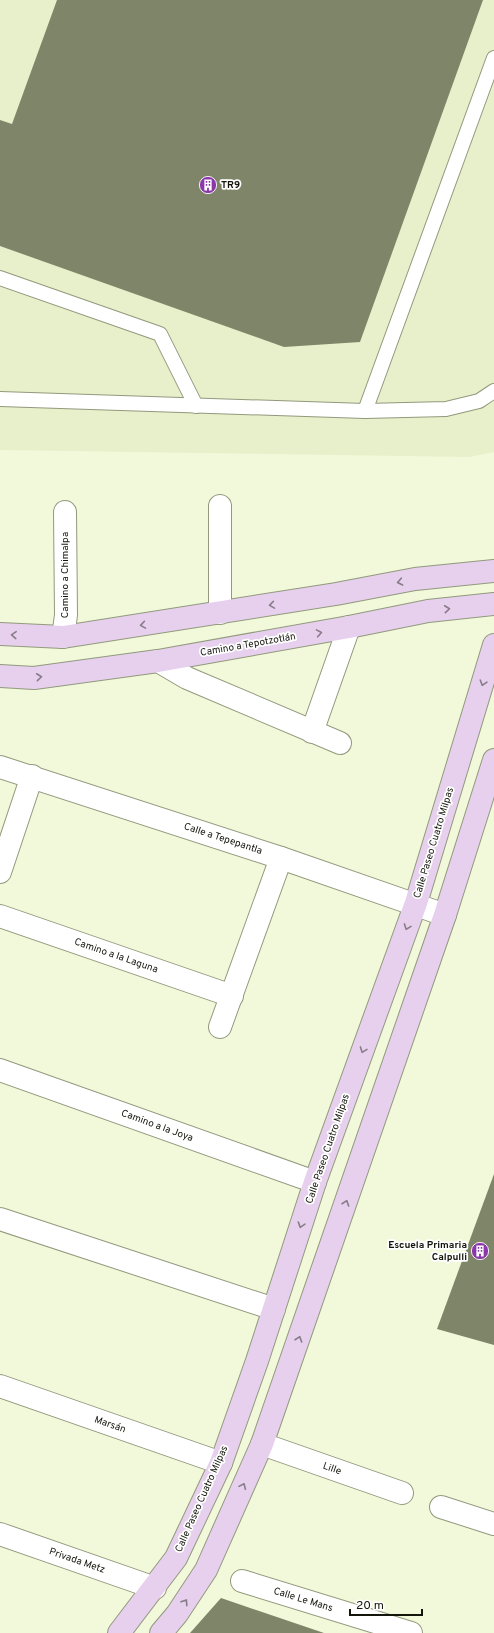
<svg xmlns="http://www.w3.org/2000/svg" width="494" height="1633" font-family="Overpass,sans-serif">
	<rect width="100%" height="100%" fill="#f1f9da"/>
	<!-- built -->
	<polygon fill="#e7f0ca" points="0,0 494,0 494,452 469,457 0,450"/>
	<!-- building -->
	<g fill="#7e8569">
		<polygon points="57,0 483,0 360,342 284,347 0,246 0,120 12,124"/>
		<polygon points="494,1174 494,1345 437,1329"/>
		<polygon points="221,1598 324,1633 190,1633"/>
	</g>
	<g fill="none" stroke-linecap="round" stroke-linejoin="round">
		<defs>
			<g id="lane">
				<polyline points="0,278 160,334 196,406"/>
				<polyline points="0,399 365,411 446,409 479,401 494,391"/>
				<polyline points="365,411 494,58"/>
			</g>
			<g id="street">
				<polyline points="220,506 220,613"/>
				<polyline points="63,637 66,615 65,512"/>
				<polyline points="158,661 187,678 340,743"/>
				<polyline points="312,732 349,627"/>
				<polyline points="0,767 281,858 445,915"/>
				<polyline points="0,872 32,776"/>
				<polyline points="0,916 232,996"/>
				<polyline points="220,1027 281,858"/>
				<polyline points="0,1070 315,1182"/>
				<polyline points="0,1219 274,1309"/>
				<polyline points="0,1386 221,1463"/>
				<polyline points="262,1444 402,1493"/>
				<polyline points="441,1507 494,1524"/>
				<polyline points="0,1534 155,1588"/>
				<polyline points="242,1581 411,1633"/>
			</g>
			<g id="secondary">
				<polyline points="0,634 63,637 336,594 415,579 494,571"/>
				<polyline points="0,676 34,678 158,661 349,627 428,611 494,604"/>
				<polyline points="119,1633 176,1558 221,1463 257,1361 315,1182 416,903 494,645"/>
				<polyline points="161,1633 177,1614 206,1570 262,1444 445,915 494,760"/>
			</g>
		</defs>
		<!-- lane casing -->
		<use href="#lane" stroke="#92997d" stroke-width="16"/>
		<!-- street casing -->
		<use href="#street" stroke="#92997d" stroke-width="24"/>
		<!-- secondary casing -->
		<use href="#secondary" stroke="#92997d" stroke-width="24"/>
		<!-- lane -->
		<use href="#lane" stroke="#fff" stroke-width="14"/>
		<!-- street -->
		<use href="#street" stroke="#fff" stroke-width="22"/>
		<!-- secondary -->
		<use href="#secondary" stroke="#e6d0ee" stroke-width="22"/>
	</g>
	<!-- one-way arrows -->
	<defs><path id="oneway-chevron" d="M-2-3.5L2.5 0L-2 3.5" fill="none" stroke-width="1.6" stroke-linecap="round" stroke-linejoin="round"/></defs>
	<g stroke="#877c88">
		<use href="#oneway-chevron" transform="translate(400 582) rotate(169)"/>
		<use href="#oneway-chevron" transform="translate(272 605) rotate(171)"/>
		<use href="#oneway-chevron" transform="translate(447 609) rotate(-6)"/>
		<use href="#oneway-chevron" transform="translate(143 625) rotate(171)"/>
		<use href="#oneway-chevron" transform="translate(319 633) rotate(-10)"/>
		<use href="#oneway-chevron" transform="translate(14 635) rotate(-177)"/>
		<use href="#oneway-chevron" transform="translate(39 677) rotate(-6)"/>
		<use href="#oneway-chevron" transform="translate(483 683) rotate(107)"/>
		<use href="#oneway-chevron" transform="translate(407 927) rotate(110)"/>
		<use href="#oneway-chevron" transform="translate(363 1050) rotate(110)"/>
		<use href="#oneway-chevron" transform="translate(346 1203) rotate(-71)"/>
		<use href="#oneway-chevron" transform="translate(301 1225) rotate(108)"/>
		<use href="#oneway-chevron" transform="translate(299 1339) rotate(-71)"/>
		<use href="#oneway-chevron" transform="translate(243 1486) rotate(-66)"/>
		<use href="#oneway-chevron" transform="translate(185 1602) rotate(-57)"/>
	</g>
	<!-- icons -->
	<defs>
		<symbol id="building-disc" viewBox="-11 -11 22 22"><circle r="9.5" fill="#8a38a8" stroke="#fff"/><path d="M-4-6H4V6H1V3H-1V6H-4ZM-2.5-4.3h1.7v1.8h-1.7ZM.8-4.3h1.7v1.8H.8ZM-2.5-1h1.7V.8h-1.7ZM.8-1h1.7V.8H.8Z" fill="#fff"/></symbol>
	</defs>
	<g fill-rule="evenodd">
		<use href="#building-disc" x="198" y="175" width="20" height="20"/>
		<use href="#building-disc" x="470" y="1241" width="20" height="20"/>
	</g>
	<g text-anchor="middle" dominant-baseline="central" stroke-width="3.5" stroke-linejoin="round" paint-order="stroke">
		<!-- poi labels -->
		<g font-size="10" font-weight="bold" fill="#13150b" stroke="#fff" text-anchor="start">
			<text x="221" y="185">TR9</text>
			<text x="467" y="1245" text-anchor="end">Escuela Primaria<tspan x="467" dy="12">Calpulli</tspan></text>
		</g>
		<!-- street labels -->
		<g font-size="10" fill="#13150b" stroke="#fff">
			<text transform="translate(65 575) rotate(-90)">Camino a Chimalpa</text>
			<text transform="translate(248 645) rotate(-10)">Camino a Tepotzotlán</text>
			<text transform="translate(223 839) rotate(18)">Calle a Tepepantla</text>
			<text transform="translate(434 843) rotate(-73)">Calle Paseo Cuatro Milpas</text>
			<text transform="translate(116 956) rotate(19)">Camino a la Laguna</text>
			<text transform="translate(157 1126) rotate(20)">Camino a la Joya</text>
			<text transform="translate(328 1149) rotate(-71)">Calle Paseo Cuatro Milpas</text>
			<text transform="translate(110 1425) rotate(19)">Marsán</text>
			<text transform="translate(332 1469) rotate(19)">Lille</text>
			<text transform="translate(202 1499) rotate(-66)">Calle Paseo Cuatro Milpas</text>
			<text transform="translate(77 1561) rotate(19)">Privada Metz</text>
			<text transform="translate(303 1600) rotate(17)">Calle Le Mans</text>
		</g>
	</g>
	<!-- scale -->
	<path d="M350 1609v6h72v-6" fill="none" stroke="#13150b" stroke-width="2"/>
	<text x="356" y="1609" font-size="12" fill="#13150b" stroke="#ffffff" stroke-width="3" paint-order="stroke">20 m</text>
</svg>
